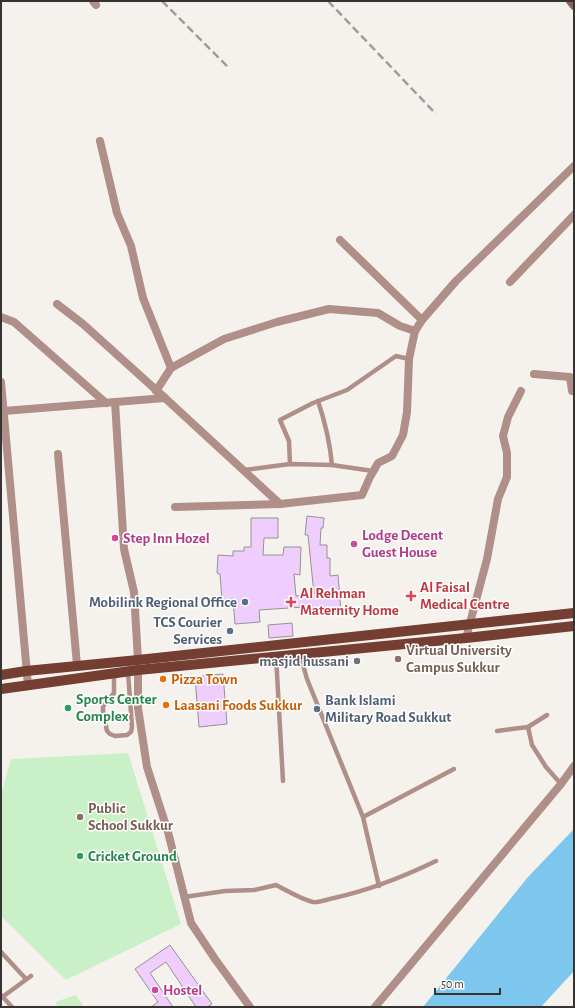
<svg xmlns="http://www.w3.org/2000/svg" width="575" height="1008" font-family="'Alegreya Sans',sans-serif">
	<rect width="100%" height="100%" fill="#f5f2ee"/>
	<!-- green -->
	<g fill="#caf0c7">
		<polygon points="128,753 181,924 66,980 1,916 1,795 11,759"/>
		<polygon points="76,995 84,1007 58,1007 55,1002"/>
	</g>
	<!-- water -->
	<polygon fill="#7dc6ee" points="574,829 574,971 541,1007 423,1007 528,877"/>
	<!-- building -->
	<g fill="#efcefe" stroke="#949296">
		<polygon points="307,516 324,518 323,528 321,528 320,545 327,545 327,558 330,558 330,576 338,575 341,612 316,615 315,609 305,610 304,607 259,610 260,622 235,624 233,599 222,600 220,574 217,573 218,555 233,556 233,551 244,551 244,547 251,547 251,518 278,518 278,538 264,538 263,555 283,555 284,547 301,547 300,575 294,574 296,596 314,594 308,535 305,535"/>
		<polygon points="292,623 293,636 269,638 268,625"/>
		<polygon points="223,674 227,724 199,727 195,677"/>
		<polygon points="170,945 212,1004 207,1007 196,1007 166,962 150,973 173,1007 151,1007 158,1002 135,969"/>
	</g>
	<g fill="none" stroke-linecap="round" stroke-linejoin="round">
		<!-- lane -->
		<g stroke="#b08f88" stroke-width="4.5">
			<path d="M318 401C325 422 330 442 332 465"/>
			<polyline points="290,464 289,441 280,420 313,403 347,390 396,356 409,359"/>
			<polyline points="244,470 290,464 332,465 373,471"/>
			<polyline points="300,654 307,679 363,817 379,886"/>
			<polyline points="276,656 283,781"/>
			<polyline points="114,674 114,693 103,706 103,711 107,731 110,734 115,736 127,735 131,732 132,727 128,672"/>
			<polyline points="528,727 532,745 546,767 561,784"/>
			<polyline points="497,731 528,727 547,715"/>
			<polyline points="363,817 454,769"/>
			<path d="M184 897 225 891 254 890 276 885C288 891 300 899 313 902 319 903 328 899 334 898 370 890 403 877 436 861"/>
			<polyline points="1,952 26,979"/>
			<polyline points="1,995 12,1007"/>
			<polyline points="1,998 31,976"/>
		</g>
		<!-- street -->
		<g stroke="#b08f88" stroke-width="8">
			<polyline points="93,1 96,5"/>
			<polyline points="100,141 117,213 131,246 143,298 171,368"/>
			<polyline points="340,240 422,320"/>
			<polyline points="510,282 574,215"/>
			<polyline points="57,304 83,324 165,398 280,504"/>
			<polyline points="1,317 14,322 106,403"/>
			<polyline points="534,374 570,377 572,391 574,391"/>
			<polyline points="1,382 28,685"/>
			<polyline points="156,391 171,368 224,339 277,322 329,309 378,313 400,326 415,331"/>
			<polyline points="115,402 124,549 134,592 138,660"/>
			<polyline points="4,411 165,398"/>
			<polyline points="58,454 77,665"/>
			<polyline points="175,507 280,504 362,495 370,477 378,463 392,456 403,435 407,412 409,359 415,331 422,320 456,281 574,166"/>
			<polyline points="466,638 487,559 498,499 507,477 507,453 503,436 508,417 521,391"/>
			<polyline points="138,670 138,708 147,767 168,832 191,923 215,959 250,1007"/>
			<polyline points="375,1007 561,784 574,766"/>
		</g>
		<!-- secondary -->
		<polyline stroke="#8e6056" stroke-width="8" points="570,1 574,6"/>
		<!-- primary -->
		<g stroke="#743e32" stroke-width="10">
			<polyline points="1,675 26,671 138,660 574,613"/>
			<polyline points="1,689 138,670 466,638 574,626"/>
		</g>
		<!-- rail -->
		<g stroke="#9f9c9a" stroke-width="2.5" stroke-dasharray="8 4" stroke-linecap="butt">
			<polyline points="162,1 229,68"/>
			<polyline points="328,1 436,114"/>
		</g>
	</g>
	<!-- markers -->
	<g fill="#d1479c" stroke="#fff" stroke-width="1.5">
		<circle cx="115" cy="538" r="4"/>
		<circle cx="354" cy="544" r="4"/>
		<circle cx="155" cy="990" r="4"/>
	</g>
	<g fill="#e0444e" stroke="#fff" stroke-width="1.5">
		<path d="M409 590h4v4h4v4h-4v4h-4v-4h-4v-4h4z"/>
		<path d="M289 596h4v4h4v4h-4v4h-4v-4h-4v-4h4z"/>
	</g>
	<g fill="#5c6f8a" stroke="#fff" stroke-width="1.5">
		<circle cx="245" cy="602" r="4"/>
		<circle cx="230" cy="631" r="4"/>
		<circle cx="317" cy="709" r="4"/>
	</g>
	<g fill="#8d6e63" stroke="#fff" stroke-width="1.5">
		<circle cx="398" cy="659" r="4"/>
		<circle cx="80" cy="817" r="4"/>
	</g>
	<circle fill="#6b7280" stroke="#fff" stroke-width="1.5" cx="357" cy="661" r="4"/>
	<g fill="#e8710a" stroke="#fff" stroke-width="1.5">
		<circle cx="163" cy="679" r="4"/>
		<circle cx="166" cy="705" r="4"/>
	</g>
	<g fill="#2e9e5b" stroke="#fff" stroke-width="1.5">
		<circle cx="68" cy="708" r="4"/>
		<circle cx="80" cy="856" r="4"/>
	</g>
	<g text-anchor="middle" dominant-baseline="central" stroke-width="3" stroke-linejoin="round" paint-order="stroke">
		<!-- hotel labels -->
		<g font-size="15" font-weight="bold" fill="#b23c85" stroke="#fff" text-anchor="start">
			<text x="362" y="535">Lodge Decent<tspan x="362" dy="17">Guest House</tspan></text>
			<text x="123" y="538">Step Inn Hozel</text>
			<text x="163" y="990">Hostel</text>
		</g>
		<!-- health labels -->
		<g font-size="15" font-weight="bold" fill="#be3a42" stroke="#fff" text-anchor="start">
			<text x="420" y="587">Al Faisal<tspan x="420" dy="17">Medical Centre</tspan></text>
			<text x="300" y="593">Al Rehman<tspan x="300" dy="17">Maternity Home</tspan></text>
		</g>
		<!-- service labels -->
		<g font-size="15" font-weight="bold" fill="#4e5e75" stroke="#fff" text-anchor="end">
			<text x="237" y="602">Mobilink Regional Office</text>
			<text x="222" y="622">TCS Courier<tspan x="222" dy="17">Services</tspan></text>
			<text x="325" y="700" text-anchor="start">Bank Islami<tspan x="325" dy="17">Military Road Sukkut</tspan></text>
		</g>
		<!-- education labels -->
		<g font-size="15" font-weight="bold" fill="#785e54" stroke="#fff" text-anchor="start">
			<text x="406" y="650">Virtual University<tspan x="406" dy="17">Campus Sukkur</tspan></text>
			<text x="88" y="808">Public<tspan x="88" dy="17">School Sukkur</tspan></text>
		</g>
		<!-- worship labels -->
		<g font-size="15" font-weight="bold" fill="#5b616d" stroke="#fff" text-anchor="end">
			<text x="349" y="661">masjid hussani</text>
		</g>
		<!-- food labels -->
		<g font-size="15" font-weight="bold" fill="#c56008" stroke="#fff" text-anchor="start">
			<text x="171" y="679">Pizza Town</text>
			<text x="174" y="705">Laasani Foods Sukkur</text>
		</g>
		<!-- leisure labels -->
		<g font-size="15" font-weight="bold" fill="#27864d" stroke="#fff" text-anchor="start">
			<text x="76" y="699">Sports Center<tspan x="76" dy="17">Complex</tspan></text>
			<text x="88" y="856">Cricket Ground</text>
		</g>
	</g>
	<!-- border -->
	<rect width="575" height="1008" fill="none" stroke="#353433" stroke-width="4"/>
	<!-- scale -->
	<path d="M435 988v6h65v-6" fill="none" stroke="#353433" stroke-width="2"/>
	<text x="441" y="988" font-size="12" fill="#353433" stroke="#ffffff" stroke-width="3" paint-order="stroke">50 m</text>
</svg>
